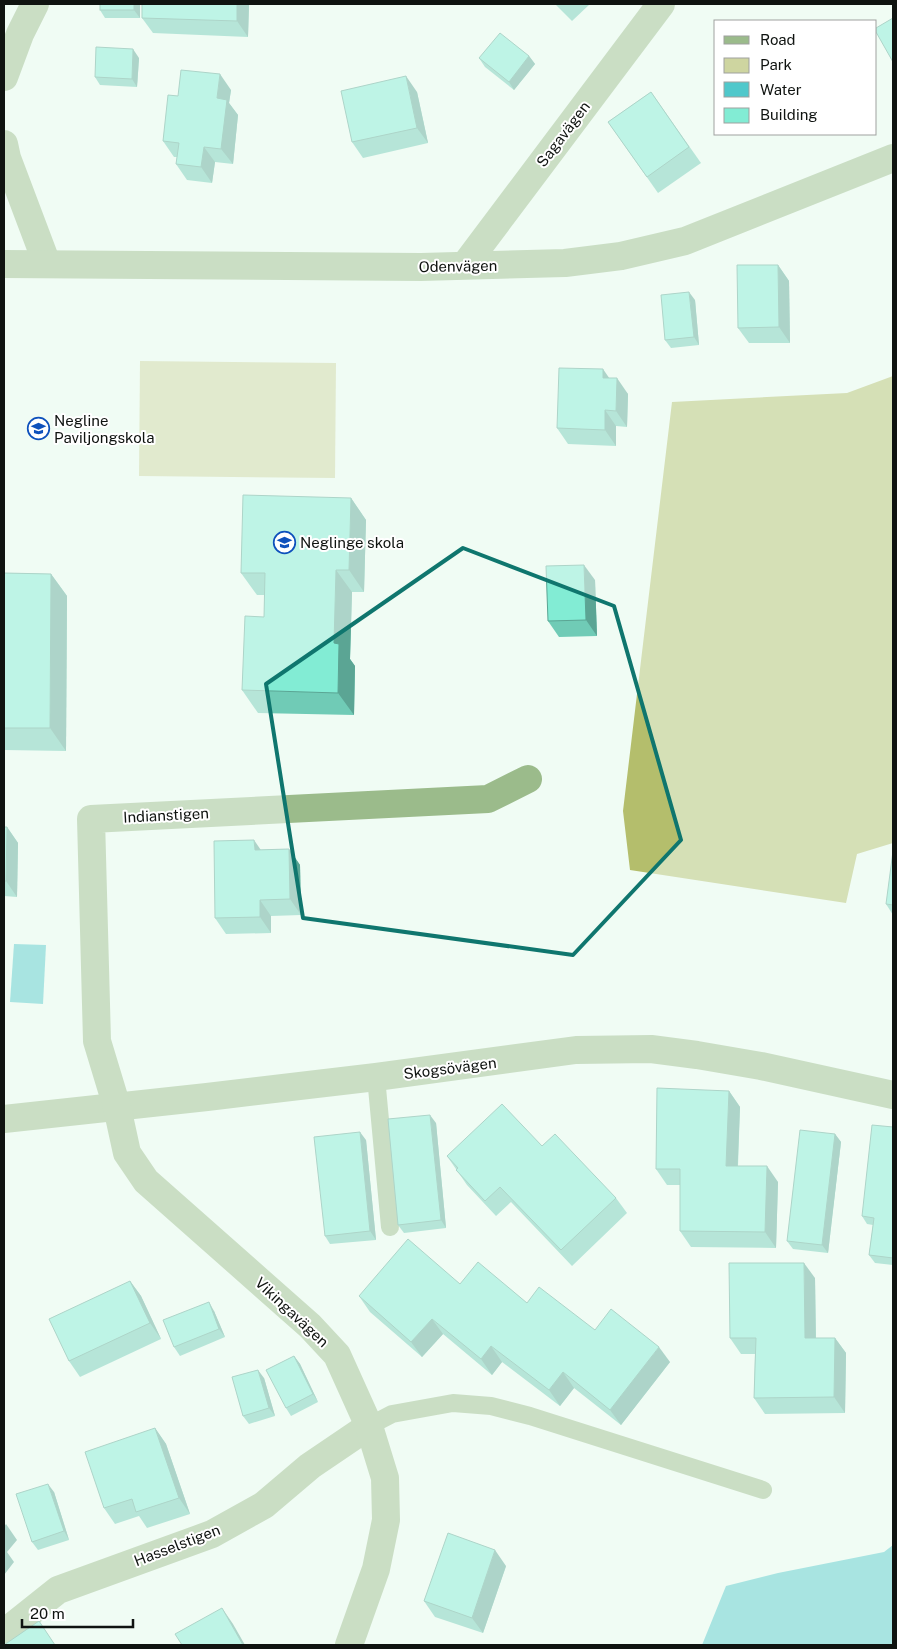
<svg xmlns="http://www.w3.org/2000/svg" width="897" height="1649" font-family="'Public Sans',sans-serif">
	<rect width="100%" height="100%" fill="#f0fcf4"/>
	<!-- green -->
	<polygon fill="#ced5a0" points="140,361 336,363 335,478 139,476"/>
	<!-- forest -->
	<polygon fill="#b4be6c" points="893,376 893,843 857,854 846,903 630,870 623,811 672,402 847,393"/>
	<!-- water -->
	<g fill="#50c8cb">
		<polygon points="14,944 46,945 43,1004 10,1002"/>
		<polygon points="893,1545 893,1645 702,1645 726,1586 778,1573 884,1552"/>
	</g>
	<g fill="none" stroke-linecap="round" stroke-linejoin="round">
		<!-- service -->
		<g stroke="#9bbb8b" stroke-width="18">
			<polyline points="376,1077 390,1227"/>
			<polyline points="369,1426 392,1414 453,1403 491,1406 530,1416 763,1490"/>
		</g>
		<!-- minor -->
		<g stroke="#9bbb8b" stroke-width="28">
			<polyline points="4,77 20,34 35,4"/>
			<polyline points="4,144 7,158 47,264"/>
			<polyline points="4,264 421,267 565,263 621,256 685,241 893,158"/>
			<polyline points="465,265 661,4"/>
			<polyline points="4,1119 207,1097 376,1077 576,1050 651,1049 697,1055 761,1066 893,1095"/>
			<polyline points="4,1633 58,1590 212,1534 264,1505 310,1466 369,1426"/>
			<polyline points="349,1645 376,1569 386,1520 385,1478 369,1426 337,1355 310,1326 146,1181 127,1153 117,1107 97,1041 91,819 488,799 528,779"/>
		</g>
	</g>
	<!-- wall -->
	<g fill="#70cbb6">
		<polygon points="140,4 140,18 105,18 100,10"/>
		<polygon points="249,4 248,37 153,33 142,18"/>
		<polygon points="555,4 590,4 572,21"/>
		<polygon points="529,56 535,64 514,90 485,67 479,58"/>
		<polygon points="139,58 137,87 100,85 95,77"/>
		<polygon points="231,90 229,103 238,115 233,164 215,162 212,183 187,180 176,164 177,157 174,157 163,141 178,96"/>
		<polygon points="417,92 428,143 363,158 352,142"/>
		<polygon points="651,92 701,163 658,193 608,122"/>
		<polygon points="778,265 789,281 790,343 749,343 738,328"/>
		<polygon points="695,300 699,345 671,348 665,340"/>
		<polygon points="609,378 628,394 627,427 616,426 616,446 568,444 557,428"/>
		<polygon points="351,498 366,520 364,592 352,592 350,659 355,666 354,715 258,713 242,690 264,617 265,595 257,595 241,573"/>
		<polygon points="4,573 51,574 67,596 66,751 4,750"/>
		<polygon points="595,580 597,636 559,637 548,621"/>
		<polygon points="4,827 7,827 18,843 17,897 4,896"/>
		<polygon points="289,849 300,865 301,915 271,916 271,933 226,934 215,918 261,850"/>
		<polygon points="886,904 893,905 893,915"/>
		<polygon points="729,1091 740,1107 738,1166 778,1182 776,1248 691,1247 680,1231 680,1185 667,1185 656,1169"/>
		<polygon points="436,1123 446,1228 404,1233 398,1225"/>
		<polygon points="893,1127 893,1265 875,1263 869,1255 873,1225 867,1224 862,1216"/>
		<polygon points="835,1134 841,1142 828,1253 793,1249 787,1241"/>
		<polygon points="366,1140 376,1240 330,1244 325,1236"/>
		<polygon points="542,1146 616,1198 627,1213 572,1266 511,1202 496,1216 467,1185 447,1156"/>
		<polygon points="815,1278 816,1338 835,1338 846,1353 845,1413 765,1414 754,1398 755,1354 741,1354 730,1338"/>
		<polygon points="130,1281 141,1296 161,1339 80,1377 69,1361"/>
		<polygon points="359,1296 527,1303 595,1330 670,1362 621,1425 574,1388 560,1406 502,1362 492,1375 443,1334 422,1357 370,1312"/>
		<polygon points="214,1311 225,1337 180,1356 174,1347"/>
		<polygon points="294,1356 300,1364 318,1402 291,1416 286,1408"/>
		<polygon points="264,1378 275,1416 249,1424 243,1416"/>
		<polygon points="155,1428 166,1444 190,1514 147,1528 139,1516 115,1524 104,1508"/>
		<polygon points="54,1492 69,1540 38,1550 32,1542"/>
		<polygon points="506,1566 483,1633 435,1617 424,1601"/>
	</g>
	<!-- shaded-wall -->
	<g fill="#5ba594">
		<polygon points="134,4 140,4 140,18 134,10"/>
		<polygon points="237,4 249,4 248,37 237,21"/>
		<polygon points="133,49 139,58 137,87 132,79"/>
		<polygon points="529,56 535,64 514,90 509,82"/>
		<polygon points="220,74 231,90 229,103 238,115 233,164 221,149 217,98"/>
		<polygon points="406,76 417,92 428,143 417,128"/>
		<polygon points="204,147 215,162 212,183 201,167"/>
		<polygon points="778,265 789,281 790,343 779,327"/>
		<polygon points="689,292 695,300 699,345 694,337"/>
		<polygon points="603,369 614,385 603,378"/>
		<polygon points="617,378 628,394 627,427 616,411"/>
		<polygon points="605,410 616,426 616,446 605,430"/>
		<polygon points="351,498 366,520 364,592 349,570"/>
		<polygon points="584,565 595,580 597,636 586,620"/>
		<polygon points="336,570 352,592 350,659 355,666 354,715 338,693 334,643"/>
		<polygon points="51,574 67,596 66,751 50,728"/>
		<polygon points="7,827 18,843 17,897 6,881"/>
		<polygon points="254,840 265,856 255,850"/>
		<polygon points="289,849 300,865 301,915 290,899"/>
		<polygon points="260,900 271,916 271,933 260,917"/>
		<polygon points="729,1091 740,1107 737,1181 726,1166"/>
		<polygon points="430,1115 436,1123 446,1228 441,1220"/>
		<polygon points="360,1132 366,1140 376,1240 370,1231"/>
		<polygon points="835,1134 841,1142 828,1253 822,1245"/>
		<polygon points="767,1166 778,1182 776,1248 765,1232"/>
		<polygon points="804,1263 815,1278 816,1354 805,1338"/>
		<polygon points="130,1281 141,1296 161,1339 150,1323"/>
		<polygon points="209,1302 214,1311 225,1337 219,1329"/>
		<polygon points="432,1319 443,1334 422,1357 411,1342"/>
		<polygon points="835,1338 846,1353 845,1413 834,1397"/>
		<polygon points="491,1346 502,1362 492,1375 481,1359"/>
		<polygon points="659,1347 670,1362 621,1425 610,1410"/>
		<polygon points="294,1356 300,1364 318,1402 313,1394"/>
		<polygon points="258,1370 264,1378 275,1416 269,1408"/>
		<polygon points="563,1372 574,1388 560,1406 549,1390"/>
		<polygon points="155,1428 166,1444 190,1514 179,1498"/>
		<polygon points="48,1484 54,1492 69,1540 64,1531"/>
		<polygon points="6,1524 17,1540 7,1552 14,1562 4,1575 4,1527"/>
		<polygon points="495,1550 506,1566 483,1633 472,1618"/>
		<polygon points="222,1608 233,1624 245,1645 243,1645"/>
	</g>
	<!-- building -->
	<g fill="#82ecd4" stroke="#5ba594">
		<rect x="100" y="4" width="34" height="6"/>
		<polygon points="142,4 237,4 237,21 142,18"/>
		<polygon points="893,18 893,62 876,32 876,28"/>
		<polygon points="500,33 529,56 509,82 479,58"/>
		<polygon points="96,47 133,49 132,79 95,77"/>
		<polygon points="181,70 220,74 217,98 227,100 221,149 204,147 201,167 176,164 179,143 163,141 168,95 178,96"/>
		<polygon points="406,76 417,128 352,142 341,91"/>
		<polygon points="651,92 689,147 647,177 608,122"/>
		<polygon points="737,265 778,265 779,327 738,328"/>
		<polygon points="689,292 694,337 665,340 661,295"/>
		<polygon points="559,368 603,369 603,378 617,378 616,411 605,410 605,430 557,428"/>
		<polygon points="243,495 351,498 349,570 336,570 334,643 339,644 338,693 242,690 245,616 264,617 265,573 241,573"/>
		<polygon points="584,565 586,620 548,621 546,566"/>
		<polygon points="4,573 51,574 50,728 4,728"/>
		<polygon points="4,827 7,827 6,881 4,881"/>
		<polygon points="254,840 255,850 289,849 290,899 260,900 260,917 215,918 214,841"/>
		<polygon points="893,851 893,905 886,904"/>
		<polygon points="657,1088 729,1091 726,1166 767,1166 765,1232 680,1231 680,1169 656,1169"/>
		<polygon points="502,1104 542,1146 555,1134 616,1198 561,1250 500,1187 485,1201 456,1170 458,1168 447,1156"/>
		<polygon points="430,1115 441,1220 398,1225 388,1119"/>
		<polygon points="872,1125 893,1127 893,1258 869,1255 874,1218 862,1216"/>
		<polygon points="800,1130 835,1134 822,1245 787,1241"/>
		<polygon points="360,1132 370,1231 325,1236 314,1137"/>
		<polygon points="408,1239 460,1284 478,1262 527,1303 539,1287 595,1330 611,1309 659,1347 610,1410 563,1372 549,1390 491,1346 481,1359 432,1319 411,1342 359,1296"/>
		<polygon points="729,1263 804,1263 805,1338 835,1338 834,1397 754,1398 756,1338 730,1338"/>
		<polygon points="130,1281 150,1323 69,1361 49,1319"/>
		<polygon points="209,1302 219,1329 174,1347 163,1320"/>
		<polygon points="294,1356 313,1394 286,1408 266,1370"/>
		<polygon points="258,1370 269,1408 243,1416 232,1377"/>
		<polygon points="155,1428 179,1498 136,1512 132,1499 104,1508 85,1452"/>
		<polygon points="48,1484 64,1531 32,1542 16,1494"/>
		<polygon points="448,1533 495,1550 472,1618 424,1601"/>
		<polygon points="222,1608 243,1645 182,1645 175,1634"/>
		<polygon points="39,1621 55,1645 4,1645"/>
	</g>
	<!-- marked area -->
	<path d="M0 0H897V1649H0ZM463 548 614 606 681 840 573 955 303 918 266 684Z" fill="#f0fcf4" fill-opacity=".55" fill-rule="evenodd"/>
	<path fill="none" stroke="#0f766e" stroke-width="4" stroke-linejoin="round" d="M463 548 614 606 681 840 573 955 303 918 266 684Z"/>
	<!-- icons -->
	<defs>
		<symbol id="school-ring" viewBox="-11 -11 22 22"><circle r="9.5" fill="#fff" stroke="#0e51bc" stroke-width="1.5"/><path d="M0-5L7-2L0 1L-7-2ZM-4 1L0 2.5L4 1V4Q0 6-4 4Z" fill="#0e51bc"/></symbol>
	</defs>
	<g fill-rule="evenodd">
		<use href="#school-ring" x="26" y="416" width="25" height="25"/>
		<use href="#school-ring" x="272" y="530" width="25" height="25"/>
	</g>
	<g text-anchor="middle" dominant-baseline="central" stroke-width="4" stroke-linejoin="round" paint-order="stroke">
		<!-- street labels -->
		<g font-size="15" fill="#0f1310" stroke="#fff">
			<text transform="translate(563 134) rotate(-53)">Sagavägen</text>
			<text transform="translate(458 266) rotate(-1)">Odenvägen</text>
			<text transform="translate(166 815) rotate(-3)">Indianstigen</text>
			<text transform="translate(450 1068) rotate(-7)">Skogsövägen</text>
			<text transform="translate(292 1312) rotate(43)">Vikingavägen</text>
			<text transform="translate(177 1545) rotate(-21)">Hasselstigen</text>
		</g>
		<!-- poi labels -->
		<g font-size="15" fill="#0f1310" stroke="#fff" text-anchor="start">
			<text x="54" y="420">Negline<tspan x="54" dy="17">Paviljongskola</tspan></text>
			<text x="300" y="542">Neglinge skola</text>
		</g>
	</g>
	<!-- border -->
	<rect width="897" height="1649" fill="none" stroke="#0f1310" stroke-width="10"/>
	<!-- legend -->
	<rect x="714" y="20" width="162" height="115" fill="#ffffff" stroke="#9fa19f"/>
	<rect x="724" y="36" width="25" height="8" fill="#9bbb8b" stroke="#9fa19f"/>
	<text x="760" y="45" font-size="15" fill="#0f1310">Road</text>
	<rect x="724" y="58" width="25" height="15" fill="#ced5a0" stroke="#9fa19f"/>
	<text x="760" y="70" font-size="15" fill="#0f1310">Park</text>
	<rect x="724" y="82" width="25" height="15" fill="#50c8cb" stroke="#9fa19f"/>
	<text x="760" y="95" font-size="15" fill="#0f1310">Water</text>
	<rect x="724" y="108" width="25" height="15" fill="#82ecd4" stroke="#9fa19f"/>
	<text x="760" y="120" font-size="15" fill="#0f1310">Building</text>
	<!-- scale -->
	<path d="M22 1619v8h111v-8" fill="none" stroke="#0f1310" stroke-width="2.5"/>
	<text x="30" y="1619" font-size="15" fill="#0f1310" stroke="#ffffff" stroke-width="4" paint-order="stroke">20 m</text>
</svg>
